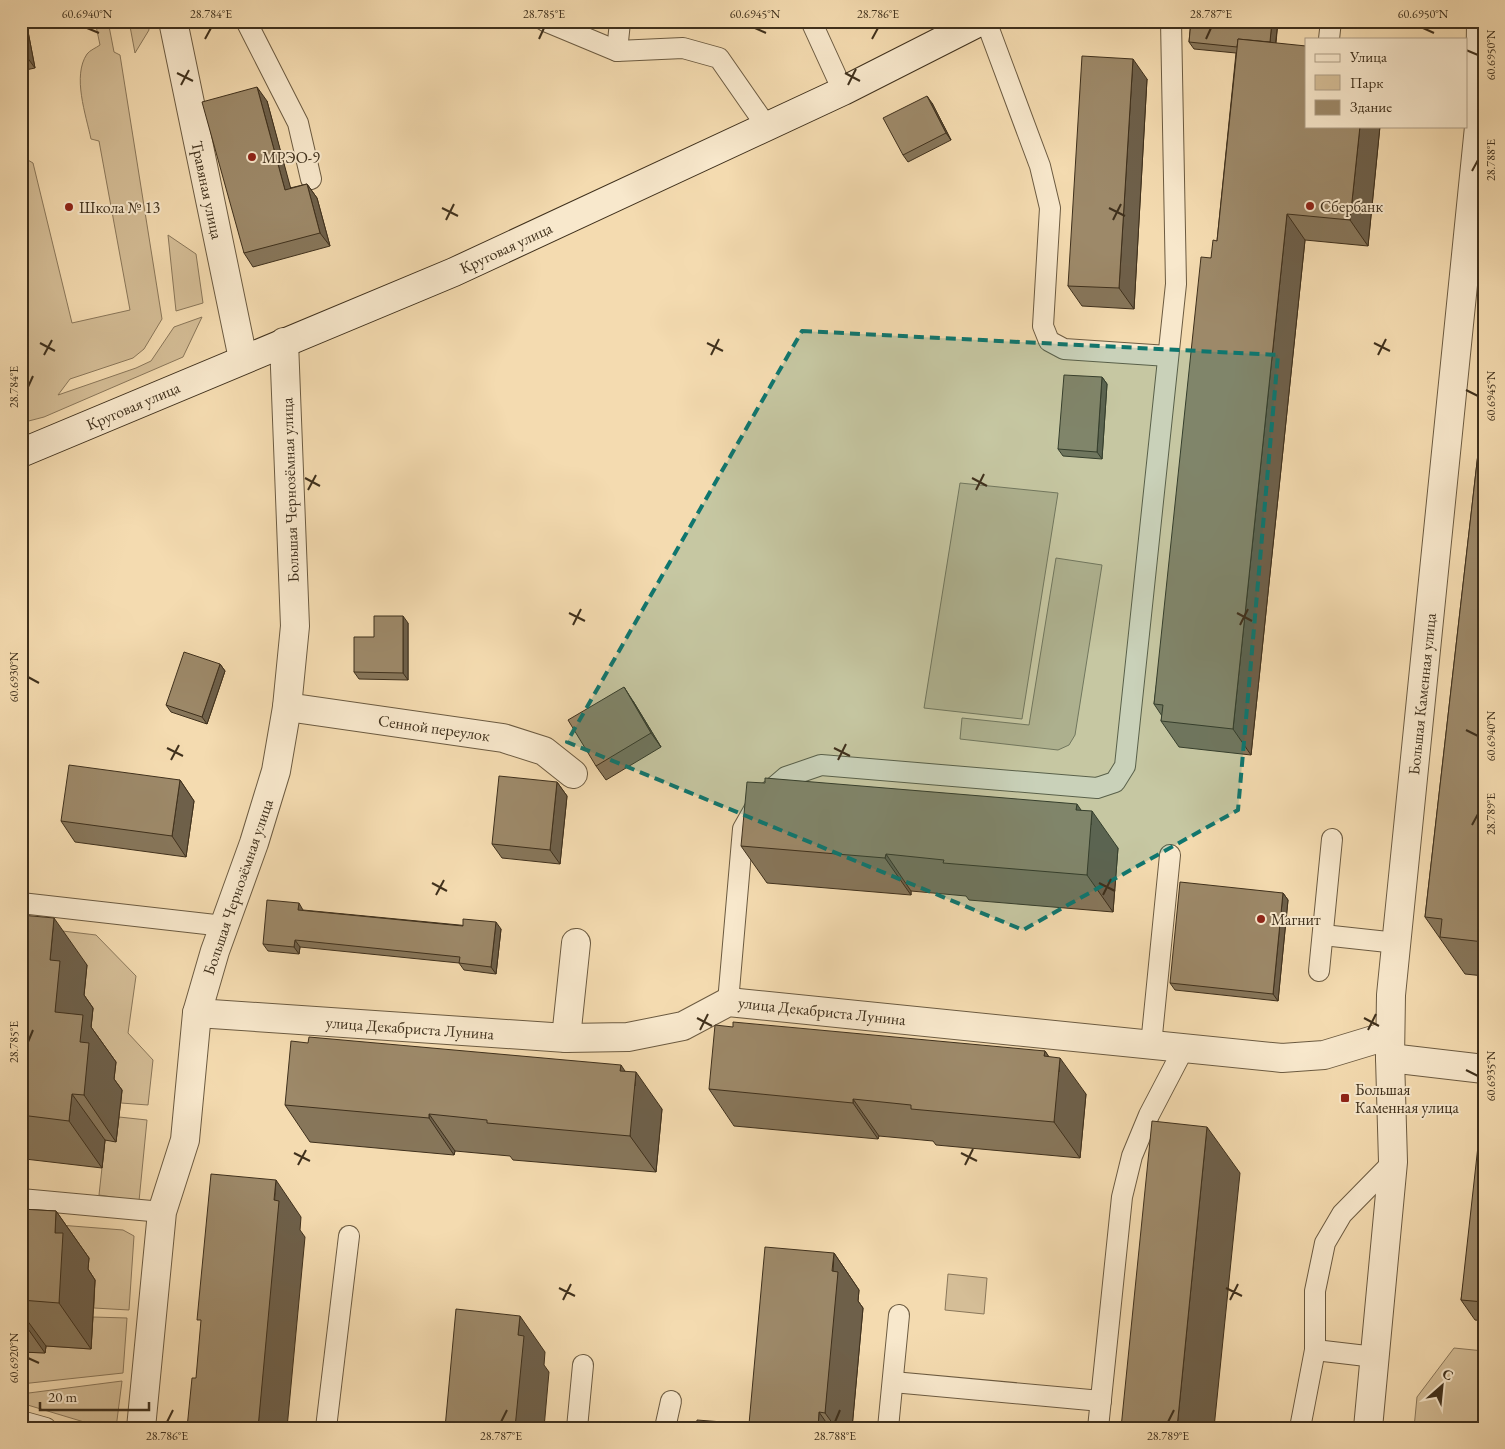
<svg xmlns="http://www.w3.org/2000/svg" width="1505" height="1449" font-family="'EB Garamond',serif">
	<rect width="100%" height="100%" fill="#f4dbb0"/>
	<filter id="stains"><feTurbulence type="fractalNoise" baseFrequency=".004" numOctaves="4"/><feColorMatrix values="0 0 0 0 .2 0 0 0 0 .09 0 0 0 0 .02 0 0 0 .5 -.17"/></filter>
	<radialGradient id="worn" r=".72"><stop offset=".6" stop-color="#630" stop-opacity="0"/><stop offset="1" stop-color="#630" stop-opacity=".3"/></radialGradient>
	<!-- green -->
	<g fill="#d5be97" stroke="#8a775a">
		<path d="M95 21H108L114 52 120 55 162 319 144 349 133 358 70 379 58 395 136 368 151 361 174 327 202 317 183 357 44 417 21 423V156L33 163 72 323 130 310 99 141 91 139C86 115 72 76 87 54 90 50 96 48 100 45Z"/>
		<polygon points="129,21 147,21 149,30 135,53"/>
		<polygon points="168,235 196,254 203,303 176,311"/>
		<polygon points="960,483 1058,493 1022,719 924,708"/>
		<polygon points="1056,558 1102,565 1075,735 1069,745 1058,750 960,739 962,718 1029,725"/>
		<polygon points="54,930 96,935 136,976 128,1033 153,1060 148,1105 121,1103 122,1090 88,1059 93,1008 83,1007"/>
		<polygon points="119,1117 147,1120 139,1201 99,1195 105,1140 116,1141"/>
		<polygon points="21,1222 123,1230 134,1236 129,1310 94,1308 95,1280"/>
		<polygon points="948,1274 987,1278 984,1314 945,1310"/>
		<polygon points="93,1317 127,1318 123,1373 21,1384 21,1352 45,1353 46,1346 91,1349"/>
		<polygon points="1454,1348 1484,1351 1484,1428 1414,1428 1417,1397"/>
		<polygon points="122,1381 116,1428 104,1428 21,1403 21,1394"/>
	</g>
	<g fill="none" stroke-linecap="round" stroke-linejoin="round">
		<defs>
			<g id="lane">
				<polyline points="246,21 298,123 311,179"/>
				<polyline points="545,21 617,51 683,48 719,58 767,127"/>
				<polyline points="811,21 843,91"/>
				<polyline points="986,21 1040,166 1050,208 1043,326 1049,341 1064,349 1168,356"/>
				<polyline points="1329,39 1331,21"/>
				<polyline points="617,51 620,22"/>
				<polyline points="21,903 224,926"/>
				<polyline points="1323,935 1397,943"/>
				<polyline points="1319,971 1332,839"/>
				<polyline points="728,1002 743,829 760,799 786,777 821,765 1097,788 1115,782 1125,766 1176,284 1171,21"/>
				<polyline points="1151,1045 1170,855"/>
				<polyline points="21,1199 162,1212"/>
				<polyline points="1315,1350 1375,1357"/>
				<polyline points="893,1382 1101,1401"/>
				<polyline points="21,1421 46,1428"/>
				<polyline points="326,1428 349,1236"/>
				<polyline points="577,1428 583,1365"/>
				<polyline points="665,1428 671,1401"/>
				<polyline points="888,1428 899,1315"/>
				<polyline points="1098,1428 1122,1197 1132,1156 1149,1115 1184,1048"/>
				<polyline points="1300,1428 1315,1350 1315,1291 1325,1243 1342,1214 1393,1162"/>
			</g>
			<g id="street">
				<polyline points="173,21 243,359"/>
				<polyline points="287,707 503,738 544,751 573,774"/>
				<polyline points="197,1013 566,1038 628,1037 683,1026 728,1002 1282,1058 1324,1055 1390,1035"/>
				<polyline points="566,1038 576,943"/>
				<polyline points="1390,1058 1484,1069"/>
				<polyline points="141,1428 162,1212 185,1140 197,1013 215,951 254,843 276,771 287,707 295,626 284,342"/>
				<polyline points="1368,1428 1393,1162 1390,1058 1391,995 1480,117 1481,21"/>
			</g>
			<polyline id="secondary" points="21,453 454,272 843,91 981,21"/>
		</defs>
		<!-- lane casing -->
		<use href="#lane" stroke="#6c5b41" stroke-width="22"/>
		<!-- street casing -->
		<use href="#street" stroke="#6c5b41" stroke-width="30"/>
		<!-- secondary casing -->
		<use href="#secondary" stroke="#3f301c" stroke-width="30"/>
		<!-- lane -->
		<use href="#lane" stroke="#f8e8cc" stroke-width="20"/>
		<!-- street -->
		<use href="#street" stroke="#f8e8cc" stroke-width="28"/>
		<!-- secondary -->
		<use href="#secondary" stroke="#f8e8cc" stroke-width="28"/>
	</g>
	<!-- wall -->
	<g fill="#87765a" stroke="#3f301c">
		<polygon points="21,21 26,21 35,68 21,71"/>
		<polygon points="631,21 656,21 656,23 632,22"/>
		<polygon points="1191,21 1278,21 1276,43 1306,126 1380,126 1368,246 1305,240 1251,755 1179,747 1161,721 1162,716 1154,704 1211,258 1217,241 1236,53 1194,49 1189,42"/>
		<polygon points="1147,79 1134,309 1082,306 1068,286"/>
		<polygon points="267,101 290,188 307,184 317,198 330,246 253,267 244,253"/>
		<polygon points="932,103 951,140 908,162 903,155"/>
		<polygon points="1102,377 1107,384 1102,459 1063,456 1058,449"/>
		<polygon points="1484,401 1484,976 1465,974 1425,917"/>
		<polygon points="408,623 408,680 359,679 354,672 374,637"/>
		<polygon points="220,664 225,671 207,724 171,712 166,705"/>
		<polygon points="633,701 661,747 606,780 596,766"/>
		<polygon points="180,780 194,801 186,857 75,842 61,821"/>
		<polygon points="557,782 567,796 560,864 502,858 492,844"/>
		<polygon points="1081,810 1118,848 1113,912 969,900 966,896 911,891 911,895 767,883 741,846"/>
		<polygon points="1283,893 1288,900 1278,1001 1175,990 1170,983"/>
		<polygon points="303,910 501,929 496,974 464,970 459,963 300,947 299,954 268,951 263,944"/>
		<polygon points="21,915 87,965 84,995 93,1008 91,1027 116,1062 114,1079 122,1090 116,1142 105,1140 102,1168 25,1159 21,1154"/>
		<polygon points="1045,1051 1049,1057 1086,1094 1080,1158 936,1145 933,1141 879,1136 878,1139 734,1126 709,1089"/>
		<polygon points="625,1071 662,1109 656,1172 513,1160 510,1156 455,1151 454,1155 310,1142 285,1105"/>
		<polygon points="1484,1147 1484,1321 1475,1320 1461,1300"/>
		<polygon points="21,1209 56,1211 89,1258 88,1269 95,1280 91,1349 46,1346 45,1353 21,1352"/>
		<polygon points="834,1253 859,1290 858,1301 863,1308 852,1428 696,1428 749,1424"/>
	</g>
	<!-- shaded-wall -->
	<g fill="#6e604a" stroke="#3f301c">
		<polygon points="21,21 26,21 35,68 21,49"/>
		<polygon points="1272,21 1278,21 1274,57 1269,50"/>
		<polygon points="1133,59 1147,79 1134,309 1119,288"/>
		<polygon points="257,87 267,101 295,204 285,190"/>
		<polygon points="927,96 932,103 951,140 946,133"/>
		<polygon points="1360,126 1380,126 1368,246 1350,220"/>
		<polygon points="307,184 317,198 330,246 320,233"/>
		<polygon points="1287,214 1305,240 1251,755 1233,729"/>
		<polygon points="1102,377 1107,384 1102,459 1097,452"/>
		<polygon points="403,616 408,623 408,680 403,673"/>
		<polygon points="220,664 225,671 207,724 202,717"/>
		<polygon points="624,687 633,701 661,747 651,733"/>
		<polygon points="180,780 194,801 186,857 172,836"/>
		<polygon points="557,782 567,796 560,864 550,850"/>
		<polygon points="1077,804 1091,825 1092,811 1118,848 1113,912 1087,875 1076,810"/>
		<polygon points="886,854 911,891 911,895 885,858"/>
		<polygon points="1283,893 1288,900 1278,1001 1273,994"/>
		<polygon points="299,903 303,910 303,917 298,910"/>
		<polygon points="54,918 87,965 84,995 93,1008 91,1027 116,1062 114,1079 122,1090 116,1142 84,1095 55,1012 50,960"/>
		<polygon points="496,922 501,929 496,974 491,967"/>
		<polygon points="295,940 300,947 299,954 294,947"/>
		<polygon points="1045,1051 1059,1072 1060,1058 1086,1094 1080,1158 1054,1122 1044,1056"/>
		<polygon points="621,1065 635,1086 636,1072 662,1109 656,1172 630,1136 620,1071"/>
		<polygon points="72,1094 105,1140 102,1168 69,1121"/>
		<polygon points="853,1099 879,1136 878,1139 853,1103"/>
		<polygon points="429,1114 455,1151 454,1155 429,1118"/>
		<polygon points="1207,1127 1240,1173 1214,1428 1177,1428"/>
		<polygon points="276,1180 301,1217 300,1230 305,1237 287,1428 258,1428"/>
		<polygon points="56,1211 89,1258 88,1269 95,1280 91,1349 59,1303 55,1233"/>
		<polygon points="834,1253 859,1290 858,1301 863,1308 852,1428 836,1428 825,1413"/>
		<polygon points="21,1312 46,1346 45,1353 21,1319"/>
		<polygon points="520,1316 545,1352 544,1365 549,1372 544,1428 515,1428 518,1335"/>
		<polygon points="819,1412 830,1428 818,1428"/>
	</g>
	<!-- building -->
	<g fill="#9d8969" stroke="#3f301c">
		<polygon points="1191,21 1272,21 1270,42 1238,39 1237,47 1189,42"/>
		<polygon points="1238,39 1306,46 1306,126 1360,126 1350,220 1287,214 1233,729 1161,721 1163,705 1154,704 1201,257 1211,258 1213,240 1217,241"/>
		<polygon points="1082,56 1133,59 1119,288 1068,286"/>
		<polygon points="257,87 285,190 307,184 320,233 244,253 202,102"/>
		<polygon points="927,96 946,133 903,155 883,118"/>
		<polygon points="1064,375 1102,377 1097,452 1058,449"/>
		<polygon points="1484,401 1484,942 1440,937 1442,919 1425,917"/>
		<polygon points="374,616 403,616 403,673 354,672 354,637 374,637"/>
		<polygon points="184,652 220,664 202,717 166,705"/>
		<polygon points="624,687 651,733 596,766 568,720"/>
		<polygon points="69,765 180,780 172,836 61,821"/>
		<polygon points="499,776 557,782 550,850 492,844"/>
		<polygon points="765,778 1077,804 1076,810 1092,811 1087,875 943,863 944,860 886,854 885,858 741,846 747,782 765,783"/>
		<polygon points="1180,882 1283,893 1273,994 1170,983"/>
		<polygon points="267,900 299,903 298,910 463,926 463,919 496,922 491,967 459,963 460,957 295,940 294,947 263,944"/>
		<polygon points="21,915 54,918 50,960 60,961 55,1012 83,1015 80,1042 89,1043 84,1095 72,1094 69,1121 21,1115"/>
		<polygon points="733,1022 1045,1051 1044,1056 1060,1058 1054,1122 911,1109 911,1105 853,1099 853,1103 709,1089 715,1025 733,1027"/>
		<polygon points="309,1037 621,1065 620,1071 636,1072 630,1136 487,1123 487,1120 429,1114 429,1118 285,1105 291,1041 308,1043"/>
		<polygon points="1152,1121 1207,1127 1177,1428 1121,1428"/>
		<polygon points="1478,1146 1484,1147 1484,1302 1461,1300"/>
		<polygon points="211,1174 276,1180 274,1200 279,1201 258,1428 187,1428 192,1378 196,1378 201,1320 197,1320"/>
		<polygon points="21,1209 56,1211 55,1233 63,1233 59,1303 21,1300"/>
		<polygon points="765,1247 834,1253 832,1271 838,1272 825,1413 819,1412 818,1428 785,1428 771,1427 771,1428 696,1428 697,1420 749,1424"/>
		<polygon points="456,1309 520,1316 518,1335 524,1336 515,1428 445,1428"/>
	</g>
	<!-- marked area -->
	<path fill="#0f766e" fill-opacity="0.2" stroke="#0f766e" stroke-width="4" stroke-dasharray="10 6" stroke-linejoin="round" d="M802 331 1278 355 1238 810 1023 930 567 742Z"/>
	<!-- ticks -->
	<path fill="none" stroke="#3f301c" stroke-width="2" d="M87 28 99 33M755 28 766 33M1423 28 1434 33M205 39 211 28M539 39 544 28M872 39 878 28M1206 39 1211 28M1466 50 1478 55M177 73 193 81M845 73 860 81M181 85 189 70M848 85 856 69M1472 171 1478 160M442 208 458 216M1109 208 1125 216M446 220 454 204M1113 220 1121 204M40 343 55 351M707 343 723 351M1374 343 1390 351M44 355 52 340M711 355 719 339M1378 355 1386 339M28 387 33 376M1466 390 1478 396M305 478 320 486M972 478 987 486M308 490 316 475M976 490 984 474M569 613 585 621M1237 613 1252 621M573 625 581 609M1240 625 1248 609M28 677 39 683M1466 730 1478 736M167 748 183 756M834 748 850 756M171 760 179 745M838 760 846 744M1472 825 1478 814M432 883 447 891M1099 883 1115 891M436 895 444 880M1103 895 1111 879M697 1018 712 1026M1364 1018 1379 1026M700 1030 708 1014M1368 1030 1376 1014M28 1042 33 1030M1466 1070 1478 1076M294 1153 310 1161M961 1153 977 1161M298 1165 306 1150M965 1165 973 1149M559 1288 575 1296M1226 1288 1242 1296M563 1300 571 1284M1230 1300 1238 1284M28 1358 39 1363M167 1422 173 1410M501 1422 507 1410M835 1422 840 1410M1168 1422 1174 1410"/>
	<!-- markers -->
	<g fill="#8f2418" stroke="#f8e8cc" stroke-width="2">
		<circle cx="252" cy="157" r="5"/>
		<circle cx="1310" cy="206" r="5"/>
		<circle cx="69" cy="207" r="5"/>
		<circle cx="1261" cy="919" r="5"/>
		<rect x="1340" y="1093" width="10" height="10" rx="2.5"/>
	</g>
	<g text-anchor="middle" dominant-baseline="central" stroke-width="4" stroke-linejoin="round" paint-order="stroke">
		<!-- poi labels -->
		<g font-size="16" fill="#3f301c" stroke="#f8e8cc" text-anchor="start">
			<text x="262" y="157">МРЭО-9</text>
			<text x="1320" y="206">Сбербанк</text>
			<text x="79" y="207">Школа № 13</text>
			<text x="1271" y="919">Магнит</text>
			<text x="1355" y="1089">Большая<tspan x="1355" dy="18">Каменная улица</tspan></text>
		</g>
		<!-- street labels -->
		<g font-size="16" fill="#3f301c" stroke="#f8e8cc">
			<text transform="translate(207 190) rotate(78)">Травяная улица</text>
			<text transform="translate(506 248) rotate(-25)">Круговая улица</text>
			<text transform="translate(133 406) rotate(-23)">Круговая улица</text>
			<text transform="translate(290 490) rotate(-92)">Большая Чернозёмная улица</text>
			<text transform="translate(1422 694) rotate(-84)">Большая Каменная улица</text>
			<text transform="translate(434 728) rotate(8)">Сенной переулок</text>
			<text transform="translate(238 887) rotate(-71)">Большая Чернозёмная улица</text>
			<text transform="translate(822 1011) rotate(6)">улица Декабриста Лунина</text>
			<text transform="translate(410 1028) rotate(4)">улица Декабриста Лунина</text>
		</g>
	</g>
	<!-- margin -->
	<rect width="1505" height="1449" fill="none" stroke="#f4dbb0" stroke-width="55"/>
	<!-- legend -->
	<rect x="1305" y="38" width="162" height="90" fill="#f8e8cc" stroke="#ae9e86"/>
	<rect x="1315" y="54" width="25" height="8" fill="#f8e8cc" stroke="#ae9e86"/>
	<text x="1350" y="62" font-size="15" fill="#3f301c">Улица</text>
	<rect x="1315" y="75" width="25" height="15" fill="#d5be97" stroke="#ae9e86"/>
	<text x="1350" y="88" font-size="15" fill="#3f301c">Парк</text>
	<rect x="1315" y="100" width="25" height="15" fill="#9d8969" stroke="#ae9e86"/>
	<text x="1350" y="112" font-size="15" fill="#3f301c">Здание</text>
	<!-- north arrow -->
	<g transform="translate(1442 1386) rotate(27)" stroke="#f8e8cc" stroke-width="4" paint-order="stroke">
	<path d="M0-4L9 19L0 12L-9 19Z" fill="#3f301c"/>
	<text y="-8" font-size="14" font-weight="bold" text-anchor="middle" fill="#3f301c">С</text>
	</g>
	<!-- scale -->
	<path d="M40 1402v8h109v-8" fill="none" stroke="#3f301c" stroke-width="2.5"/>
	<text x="48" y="1402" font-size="15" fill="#3f301c" stroke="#f8e8cc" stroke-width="4" paint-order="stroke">20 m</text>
	<rect x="28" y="28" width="1450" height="1394" fill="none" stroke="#3f301c" stroke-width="2"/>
	<g font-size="12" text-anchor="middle" fill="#3f301c">
		<text x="87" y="18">60.6940°N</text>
		<text x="211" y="18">28.784°E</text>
		<text x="544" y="18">28.785°E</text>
		<text x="755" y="18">60.6945°N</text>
		<text x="878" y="18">28.786°E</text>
		<text x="1211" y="18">28.787°E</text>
		<text x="1423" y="18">60.6950°N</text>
		<text transform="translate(1491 55) rotate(-90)" y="4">60.6950°N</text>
		<text transform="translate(1491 160) rotate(-90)" y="4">28.788°E</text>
		<text transform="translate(14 387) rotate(-90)" y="4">28.784°E</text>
		<text transform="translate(1491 396) rotate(-90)" y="4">60.6945°N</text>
		<text transform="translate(14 677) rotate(-90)" y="4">60.6930°N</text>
		<text transform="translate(1491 736) rotate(-90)" y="4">60.6940°N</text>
		<text transform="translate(1491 814) rotate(-90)" y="4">28.789°E</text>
		<text transform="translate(14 1042) rotate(-90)" y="4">28.785°E</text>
		<text transform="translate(1491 1076) rotate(-90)" y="4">60.6935°N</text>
		<text transform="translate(14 1358) rotate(-90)" y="4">60.6920°N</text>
		<text x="167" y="1440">28.786°E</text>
		<text x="501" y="1440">28.787°E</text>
		<text x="835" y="1440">28.788°E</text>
		<text x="1168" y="1440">28.789°E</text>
	</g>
	<rect width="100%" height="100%" filter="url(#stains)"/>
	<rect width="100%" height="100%" fill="url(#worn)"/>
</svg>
